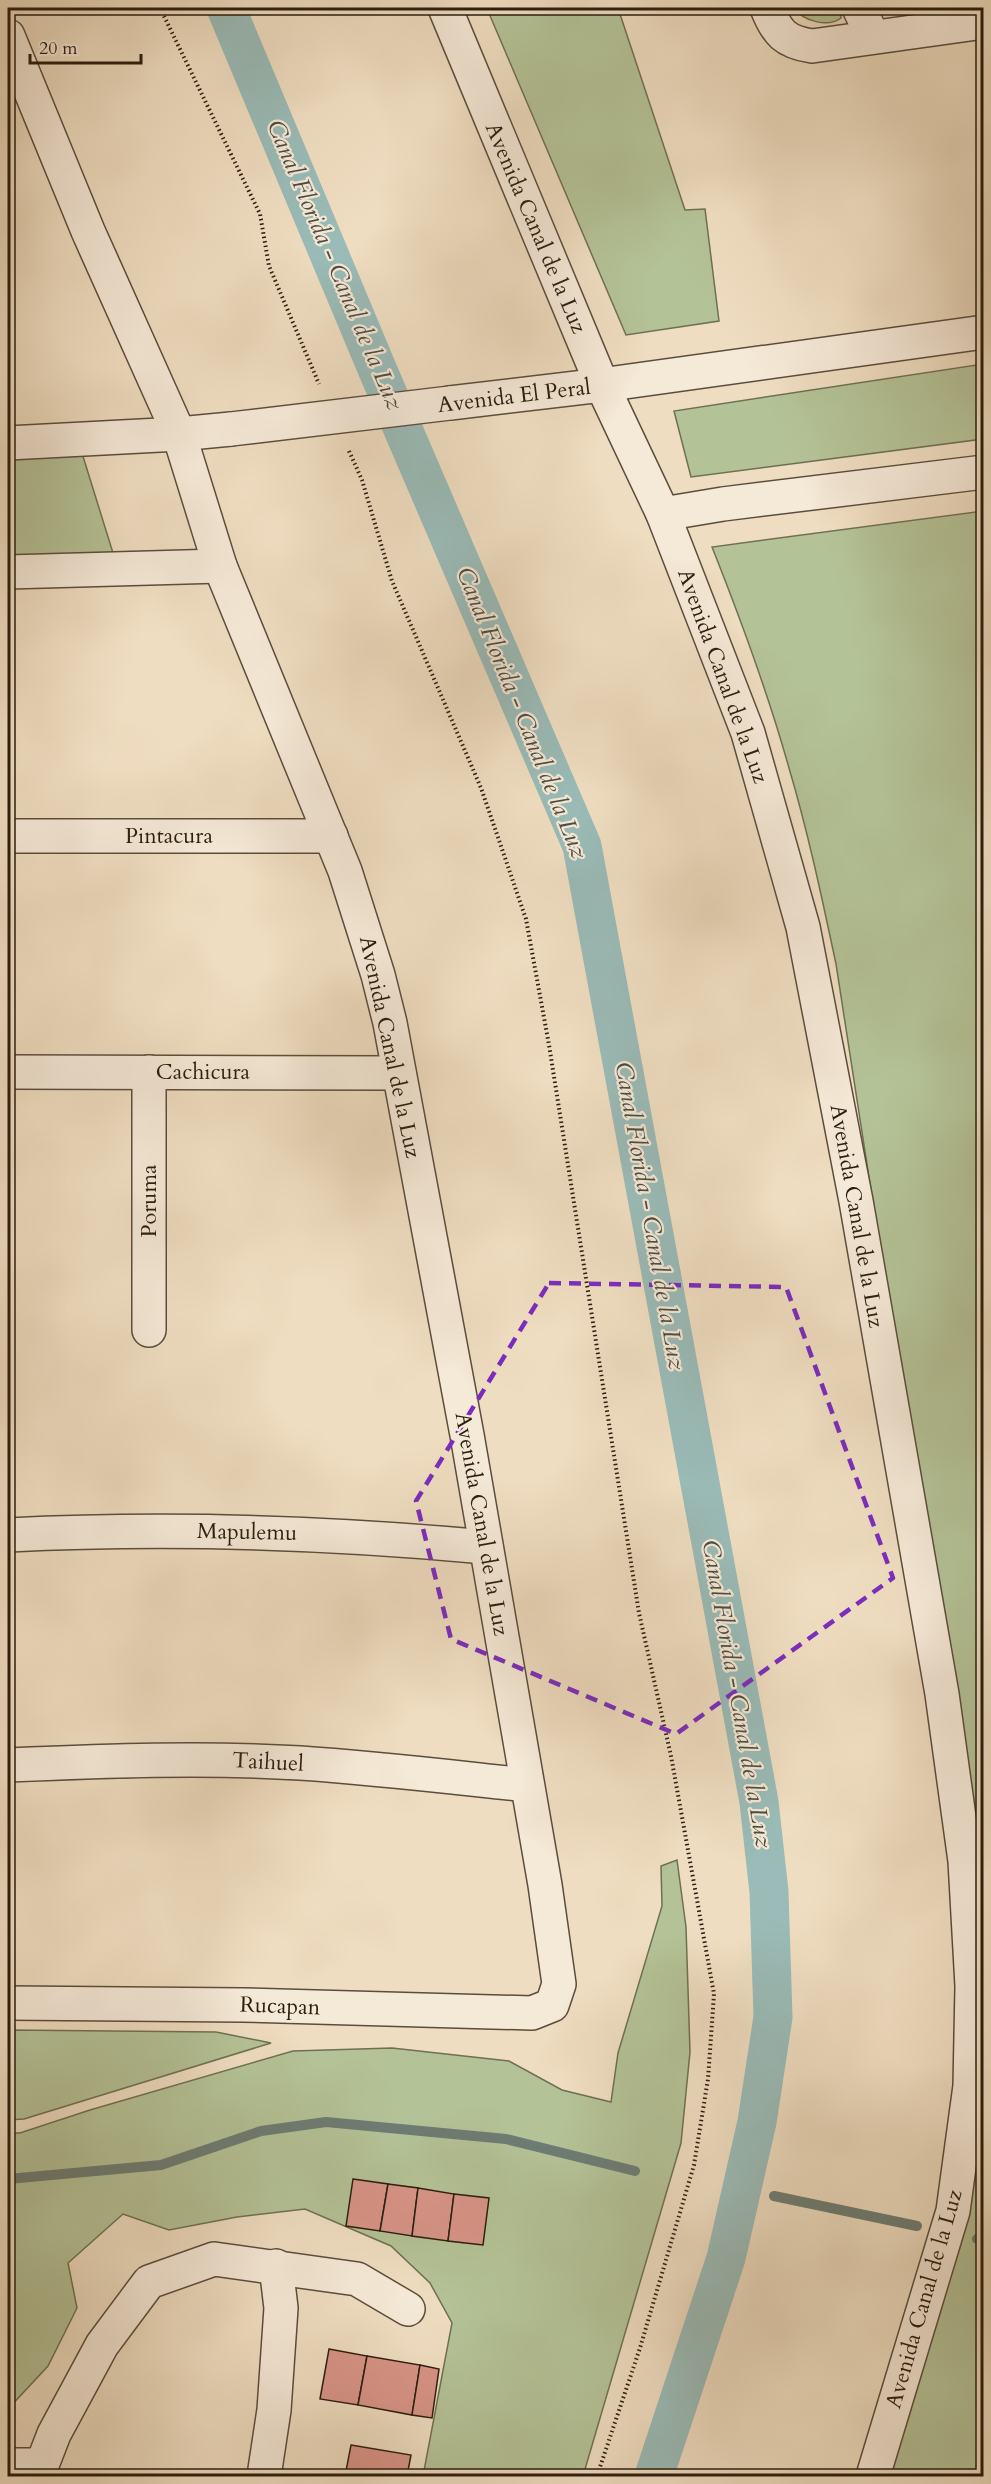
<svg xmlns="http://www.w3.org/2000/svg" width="991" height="2484" font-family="Cardo,serif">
	<rect width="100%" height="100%" fill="#efddc1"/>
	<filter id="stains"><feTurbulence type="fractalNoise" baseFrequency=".00333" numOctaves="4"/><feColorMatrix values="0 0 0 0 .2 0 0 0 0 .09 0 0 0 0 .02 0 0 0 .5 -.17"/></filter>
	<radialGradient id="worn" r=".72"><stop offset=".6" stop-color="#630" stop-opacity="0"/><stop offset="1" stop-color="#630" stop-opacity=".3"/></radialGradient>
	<!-- green -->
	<g fill="#b4c297" stroke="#6f7053" stroke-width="1.5">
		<polygon points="496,8 618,8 685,210 705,209 719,321 626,335 488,11"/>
		<path d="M794 8H839L841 18C828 28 803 21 794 8Z"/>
		<polygon points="983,364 983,439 691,477 674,411"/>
		<polygon points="81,450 113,553 8,556 8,454"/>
		<path d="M983 511V1915L836 964C822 898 808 832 789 768 768 693 741 620 712 547Z"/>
		<polygon points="677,1860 686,1927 690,2052 681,2143 583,2476 423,2476 452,2323 430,2283 391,2246 305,2209 237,2217 169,2230 123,2214 68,2263 77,2308 48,2366 8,2409 8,2133 20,2133 90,2110 293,2051 392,2048 509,2061 562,2090 611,2102 618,2053 662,1906 661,1866"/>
		<polygon points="8,2030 216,2032 271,2043 24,2119 8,2120"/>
		<polygon points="983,2107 983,2476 888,2476"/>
	</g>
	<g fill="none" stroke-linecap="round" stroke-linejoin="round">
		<!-- stream -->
		<g stroke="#6d7c74" stroke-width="10">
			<polyline points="8,2179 161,2165 261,2131 326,2122 506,2139 635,2171"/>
			<polyline points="774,2196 917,2226"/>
			<polyline points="977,2239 984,2240"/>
		</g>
		<!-- canal -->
		<polyline stroke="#9abbb7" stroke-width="39" points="226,8 378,371 582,846 759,1802 769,1892 773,2017 757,2122 726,2258 654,2476"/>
	</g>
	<!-- building -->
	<g fill="#d89488" stroke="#2a1d0f" stroke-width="1.5">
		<polygon points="353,2179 388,2184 380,2231 346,2226"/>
		<polygon points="388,2184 418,2188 412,2236 380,2231"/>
		<polygon points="418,2188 454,2194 448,2241 412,2236"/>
		<polygon points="454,2194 489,2198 483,2245 448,2241"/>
		<polygon points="329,2349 367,2356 358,2405 320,2399"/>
		<polygon points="367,2356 420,2365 412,2415 358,2405"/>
		<polygon points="420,2365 439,2369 432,2418 412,2415"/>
		<polygon points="351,2445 411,2455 407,2476 345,2476"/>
	</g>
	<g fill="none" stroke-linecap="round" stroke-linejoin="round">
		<defs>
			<g id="minor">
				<polyline points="445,8 602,385 663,514 748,733 803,927 856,1201 942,1694 965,1861 972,1986 970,2086 953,2211 873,2476"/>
				<path d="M767 8C777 33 785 42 812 46L984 22"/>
				<polyline points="859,8 873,37"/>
				<polyline points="8,36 88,231 179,434 220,566 345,871 378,975 390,1023 467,1435 545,1885 559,1984 552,2005 532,2013 243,2005 8,2003"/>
				<polyline points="450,403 602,385 984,332"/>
				<polyline points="8,443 179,434 231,429"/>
				<polyline points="663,514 723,504 984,472"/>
				<polyline points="8,572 220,566"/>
				<polyline points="8,836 331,836"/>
				<polyline points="8,1072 399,1073"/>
				<polyline points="149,1072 149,1330"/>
				<path d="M8 1535C169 1527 325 1532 486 1547"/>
				<path d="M8 1765C105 1761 202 1757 300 1763 376 1768 451 1777 527 1785"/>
				<polyline points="8,2465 42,2465 54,2434 102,2345 149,2282 214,2259 357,2279 408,2309"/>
				<polyline points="264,2476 274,2410 281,2308 276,2266"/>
			</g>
		</defs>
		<!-- minor casing -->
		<use href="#minor" stroke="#5b4d3c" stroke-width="36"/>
		<!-- path -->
		<g stroke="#2a1d0f" stroke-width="4" stroke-dasharray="1.5 3" stroke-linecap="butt">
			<polyline points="160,8 260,214 269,266 319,384"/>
			<polyline points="349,451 362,480 392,581 481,788 526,919 549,1045 639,1613 671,1756 714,1994 708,2079 694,2165 640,2348 597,2476"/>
		</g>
		<!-- minor -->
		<use href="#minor" stroke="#f5e9d7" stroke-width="33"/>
		<defs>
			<polyline id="minor-bridge" points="231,429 450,403"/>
		</defs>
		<!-- minor-bridge casing -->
		<use href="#minor-bridge" stroke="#5b4d3c" stroke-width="36" stroke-linecap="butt"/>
		<!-- minor-bridge -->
		<use href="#minor-bridge" stroke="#f5e9d7" stroke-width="33"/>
	</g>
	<!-- marked area -->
	<path fill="none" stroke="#7b2cbf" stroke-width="4.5" stroke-dasharray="12 8" stroke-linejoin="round" d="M549 1283 786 1287 893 1578 676 1734 451 1639 416 1501Z"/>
	<g text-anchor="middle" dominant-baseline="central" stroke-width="4.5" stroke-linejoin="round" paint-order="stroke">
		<!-- street labels -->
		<g font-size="22" fill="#2a1d0f" stroke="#f5e9d7">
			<text transform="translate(536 228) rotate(67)">Avenida Canal de la Luz</text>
			<text transform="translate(514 396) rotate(-7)">Avenida El Peral</text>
			<text transform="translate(723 676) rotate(70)">Avenida Canal de la Luz</text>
			<text x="169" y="836">Pintacura</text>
			<text transform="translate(390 1047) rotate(78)">Avenida Canal de la Luz</text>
			<text x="203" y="1072">Cachicura</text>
			<text transform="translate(149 1201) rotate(-90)">Poruma</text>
			<text transform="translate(857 1216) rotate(80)">Avenida Canal de la Luz</text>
			<text transform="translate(482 1524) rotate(80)">Avenida Canal de la Luz</text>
			<text transform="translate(247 1532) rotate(1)">Mapulemu</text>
			<text transform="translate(268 1762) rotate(3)">Taihuel</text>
			<text transform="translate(280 2006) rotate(2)">Rucapan</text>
			<text transform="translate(924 2299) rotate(-74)">Avenida Canal de la Luz</text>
		</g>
		<!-- water labels -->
		<g font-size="24" font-style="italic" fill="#4c4c41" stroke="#f5e9d7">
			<text transform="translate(335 265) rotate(67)">Canal Florida - Canal de la Luz</text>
			<text transform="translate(522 713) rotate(68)">Canal Florida - Canal de la Luz</text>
			<text transform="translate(650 1216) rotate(80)">Canal Florida - Canal de la Luz</text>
			<text transform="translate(737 1694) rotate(80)">Canal Florida - Canal de la Luz</text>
		</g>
	</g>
	<!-- margin -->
	<rect width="991" height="2484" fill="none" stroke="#efddc1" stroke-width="30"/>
	<rect x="9" y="9" width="973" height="2466" fill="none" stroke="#2a1d0f" stroke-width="3"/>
	<rect x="15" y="15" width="961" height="2454" fill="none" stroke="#2a1d0f" stroke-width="1.5"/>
	<!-- scale -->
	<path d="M30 54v9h111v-9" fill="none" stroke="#2a1d0f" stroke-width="3"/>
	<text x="39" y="54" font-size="18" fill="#2a1d0f" stroke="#f5e9d7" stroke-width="4.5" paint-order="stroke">20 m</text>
	<rect width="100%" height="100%" filter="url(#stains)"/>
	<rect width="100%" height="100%" fill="url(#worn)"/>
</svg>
